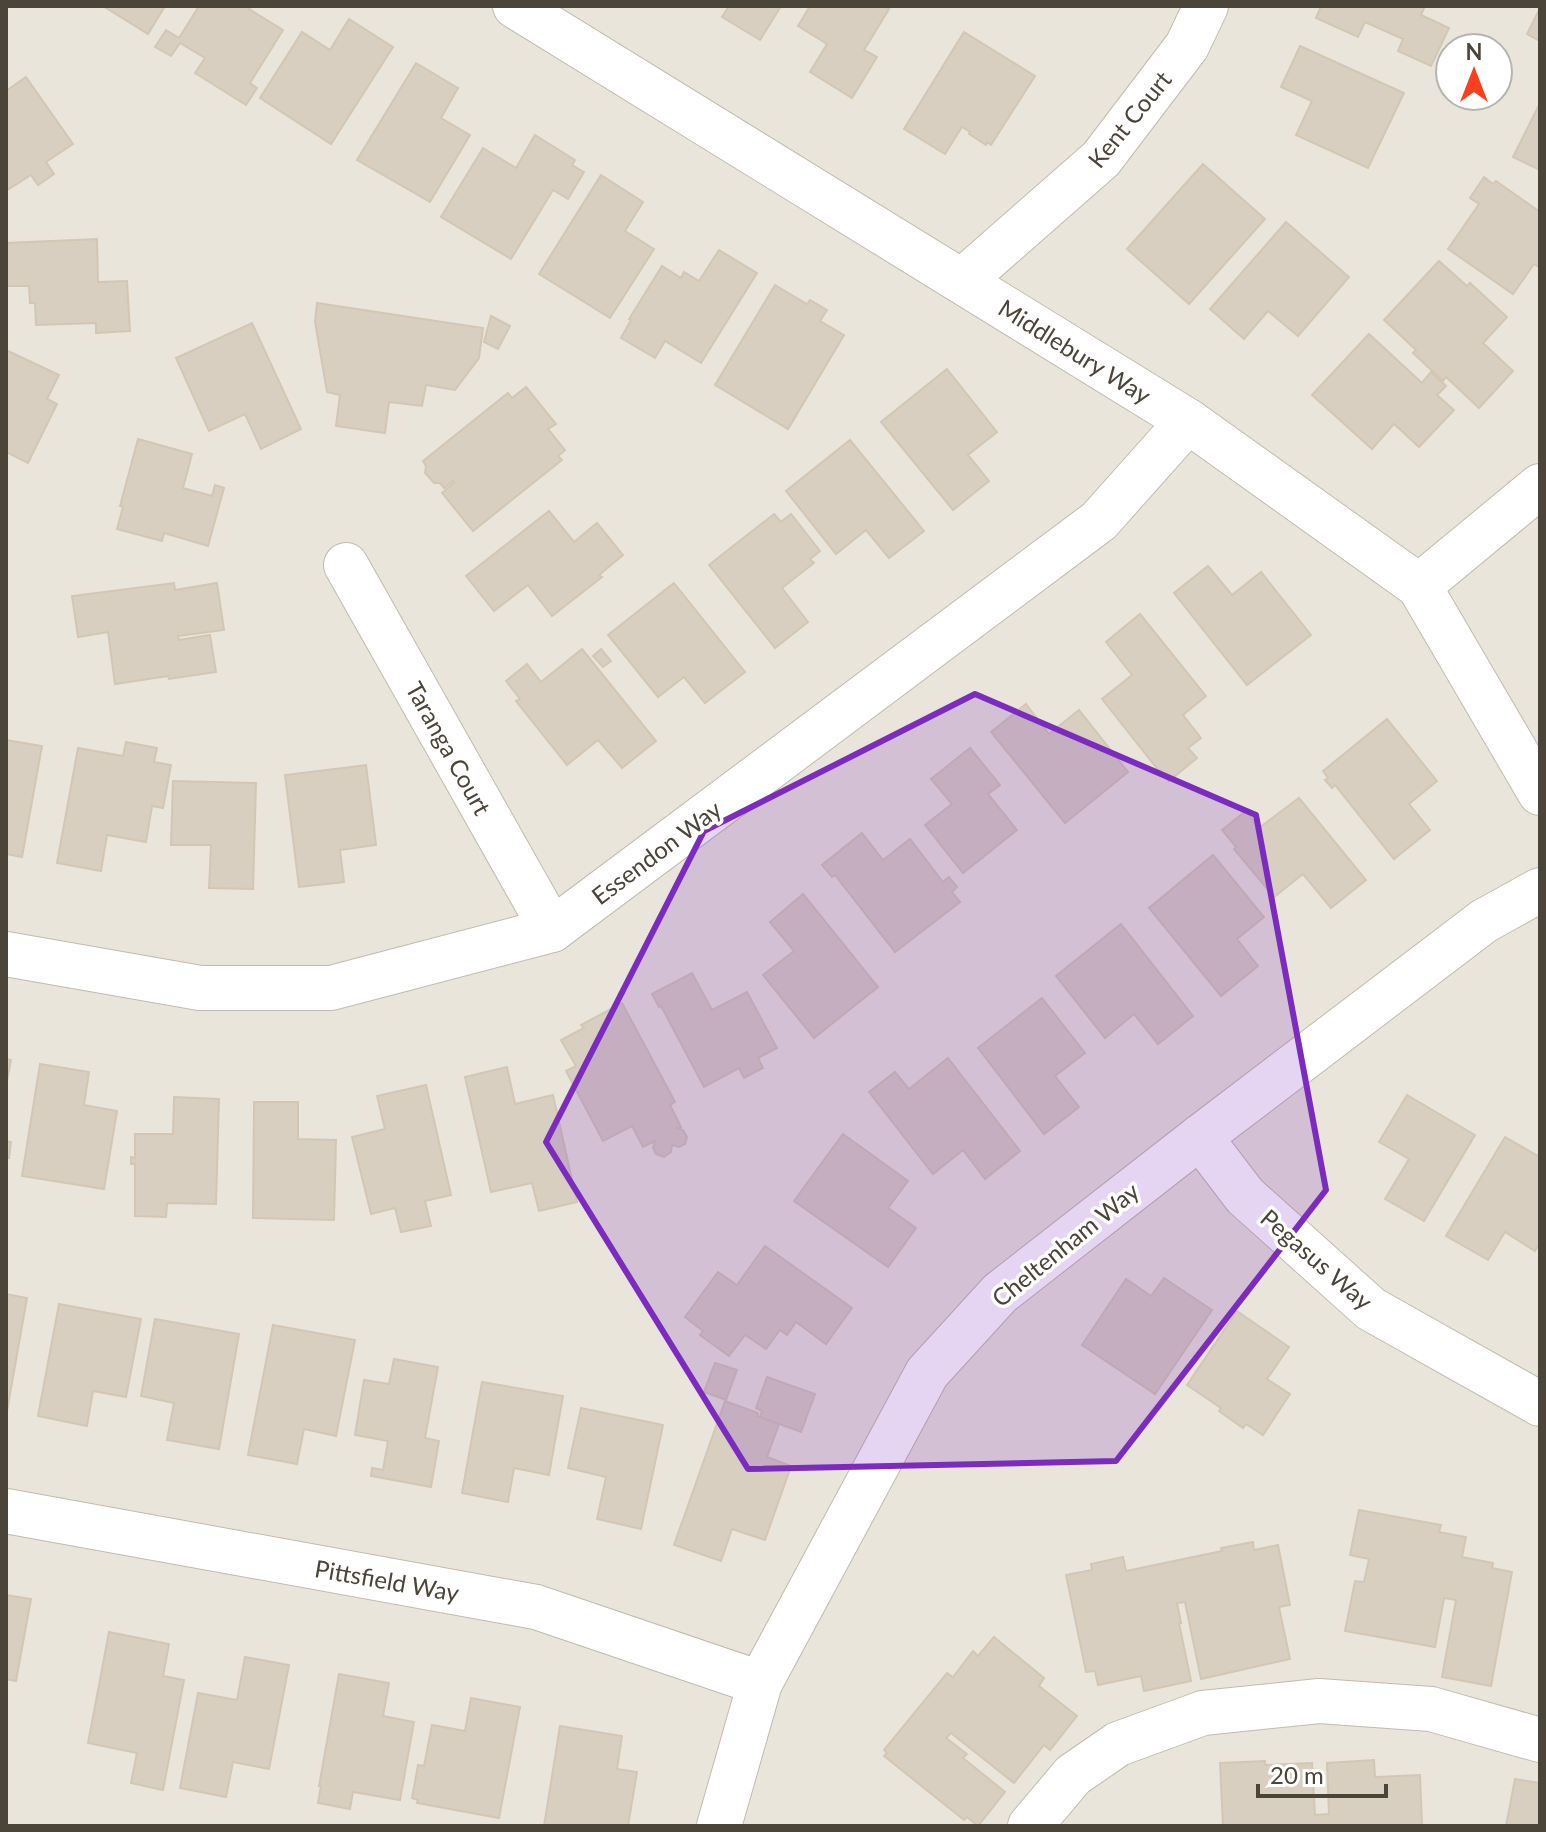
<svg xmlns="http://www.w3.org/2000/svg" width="1546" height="1832" font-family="Lato,sans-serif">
	<rect width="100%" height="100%" fill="#f6f3ec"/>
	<!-- residential -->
	<path fill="#eae5da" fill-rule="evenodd" d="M6 6H1540V1826H6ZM1450 48H1498V96H1450Z"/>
	<!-- building -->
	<g fill="#d8cfc1" stroke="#d3c7b4" stroke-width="2">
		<polygon points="103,6 165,6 148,34"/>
		<polygon points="199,6 251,6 249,9 283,30 250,83 257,88 246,105 195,73 205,58 180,43 171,56 155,47 166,30 179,38"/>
		<polygon points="729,6 781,6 760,40 722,17"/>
		<polygon points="810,6 884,6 889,9 864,50 877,57 852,98 810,72 827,44 798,26"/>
		<polygon points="1321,6 1425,6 1421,15 1449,28 1431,66 1398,51 1403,39 1365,22 1358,37 1316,18"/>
		<polygon points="1540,8 1540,41 1527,34"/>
		<polygon points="349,19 393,47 331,144 260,98 302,32 330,50"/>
		<polygon points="964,32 1035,76 991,145 987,142 986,145 969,134 970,132 962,127 945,154 904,129"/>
		<polygon points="1300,46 1404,93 1368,168 1296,135 1312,101 1281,87"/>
		<polygon points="416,63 458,88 441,118 470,135 430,202 357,160"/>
		<polygon points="26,77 73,144 46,162 54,174 38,185 31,175 6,191 6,91"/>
		<polygon points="1540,103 1540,170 1513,157"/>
		<polygon points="535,135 575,160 572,165 584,172 568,199 553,190 511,259 441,217 483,148 516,168"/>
		<polygon points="1203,164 1265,219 1189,304 1127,249"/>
		<polygon points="601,175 643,202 625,231 654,249 610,318 539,274"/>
		<polygon points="1484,177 1493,184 1496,181 1540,212 1540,268 1534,264 1513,294 1448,249 1479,204 1470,198"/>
		<polygon points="1286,222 1349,277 1298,336 1268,311 1244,339 1210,309"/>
		<polygon points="97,239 98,282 127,281 130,331 96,333 96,323 36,325 35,303 30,303 29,286 6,286 6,243"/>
		<polygon points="719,250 757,273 701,363 665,341 655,358 621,338 631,320 629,319 662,266 681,278 684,272 699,281"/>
		<polygon points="1439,261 1467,286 1470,283 1507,317 1483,343 1513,371 1479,408 1446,377 1443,381 1413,353 1416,350 1384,320"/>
		<polygon points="775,285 807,304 810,300 827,310 820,321 844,335 788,429 715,385"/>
		<polygon points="317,303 483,328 479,358 455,390 426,385 422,406 389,402 385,433 336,426 340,395 327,392 315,322"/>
		<polygon points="491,316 510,326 498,349 484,342"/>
		<polygon points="252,323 301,429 261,449 245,414 209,431 176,358"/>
		<polygon points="1369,334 1422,383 1431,372 1446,386 1437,395 1454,410 1419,447 1394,424 1372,449 1312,395"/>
		<polygon points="6,350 59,375 47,399 57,404 28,463 6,452"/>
		<polygon points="947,369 997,432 968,455 989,481 953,510 881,422"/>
		<polygon points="526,387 556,424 548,429 565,450 558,456 562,460 473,531 442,493 454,483 453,481 444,488 440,483 434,483 425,473 426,466 423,461 508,393 512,398"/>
		<polygon points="138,439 192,454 183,488 212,496 215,485 224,488 208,546 164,533 162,541 117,529 123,507 120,506"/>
		<polygon points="850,440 924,531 889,558 866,530 836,554 786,491"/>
		<polygon points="549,511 574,542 597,523 623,555 599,575 602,577 552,616 528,585 494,611 466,576"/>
		<polygon points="774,514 781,522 791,514 820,551 810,559 814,563 782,588 808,622 775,648 709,565"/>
		<polygon points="1208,566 1232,595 1261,572 1311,635 1247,685 1174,593"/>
		<polygon points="174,583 175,590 217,583 224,630 178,636 179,640 210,635 216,672 169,679 168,676 115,684 108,632 78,637 72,596"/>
		<polygon points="674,583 745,672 705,703 684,677 658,697 608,635"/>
		<polygon points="1140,614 1206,696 1183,715 1201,738 1188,748 1197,758 1169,781 1160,770 1159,771 1102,699 1132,675 1106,642"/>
		<polygon points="582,649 656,741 622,768 598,740 567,765 516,701 520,699 506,681 527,664 541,682"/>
		<polygon points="601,649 611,661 603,667 593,656"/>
		<polygon points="1026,704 1049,734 1079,710 1128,772 1065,823 991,732"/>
		<polygon points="1387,719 1437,781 1409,804 1430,830 1394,859 1335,785 1332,788 1325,780 1328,778 1323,771"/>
		<polygon points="6,740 42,746 22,857 6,854"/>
		<polygon points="126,742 157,748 154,762 171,765 163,808 152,806 146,842 107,835 101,871 57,863 78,748 123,756"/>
		<polygon points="970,748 1000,785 988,794 1017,830 963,873 925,825 952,804 931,779"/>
		<polygon points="366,765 376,845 340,850 344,882 299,887 285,775"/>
		<polygon points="173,781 256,783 253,889 209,888 211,845 171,845"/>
		<polygon points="1299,798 1366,880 1331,908 1303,874 1274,897 1234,849 1236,847 1222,830 1246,811 1259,828"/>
		<polygon points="862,833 883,860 910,839 943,882 949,877 957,887 952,892 960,902 895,952 835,875 832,877 822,865"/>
		<polygon points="1213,855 1264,917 1237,939 1258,966 1221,996 1149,908"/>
		<polygon points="803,894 878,987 814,1038 763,975 794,951 770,922"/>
		<polygon points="1121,924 1193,1016 1158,1044 1134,1014 1105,1038 1056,976"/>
		<polygon points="692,973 712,1010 747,992 777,1048 758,1058 763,1068 744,1078 739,1068 704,1087 661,1006 659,1007 652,994"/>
		<polygon points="1042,998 1085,1053 1055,1076 1079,1107 1044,1134 978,1048"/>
		<polygon points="622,1003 675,1102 670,1105 681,1127 678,1128 683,1130 687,1137 685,1144 679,1147 672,1145 671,1152 664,1157 656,1154 653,1148 655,1141 643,1147 632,1126 603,1141 566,1071 576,1066 561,1040 584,1028 581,1025"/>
		<polygon points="948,1058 1020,1151 985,1179 963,1150 933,1174 869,1092 895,1072 909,1089"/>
		<polygon points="6,1059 11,1060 6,1086"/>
		<polygon points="40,1064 89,1072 84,1105 117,1111 104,1189 22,1176"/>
		<polygon points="507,1067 515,1104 553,1095 577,1202 539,1211 532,1183 491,1192 465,1077"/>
		<polygon points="426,1085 451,1195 425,1201 431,1226 401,1232 395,1208 371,1214 352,1137 385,1129 377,1096"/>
		<polygon points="1407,1095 1475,1135 1424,1221 1385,1199 1409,1159 1379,1142"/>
		<polygon points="174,1097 219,1099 216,1204 167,1203 166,1217 135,1216 135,1164 131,1164 131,1157 135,1158 135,1134 173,1134"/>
		<polygon points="254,1102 298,1102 298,1139 336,1140 334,1220 253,1218"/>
		<polygon points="843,1134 908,1181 888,1208 916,1228 888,1267 794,1201"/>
		<polygon points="1505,1137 1540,1157 1540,1242 1535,1251 1505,1232 1488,1260 1446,1236"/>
		<polygon points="6,1141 11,1142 9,1158 6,1158"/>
		<polygon points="765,1246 852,1308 826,1344 796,1322 787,1335 780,1330 766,1349 745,1335 729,1356 700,1335 703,1331 685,1317 718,1272 737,1285"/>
		<polygon points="1164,1278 1212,1310 1155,1394 1082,1345 1126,1279 1151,1296"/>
		<polygon points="6,1294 27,1298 7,1411 6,1411"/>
		<polygon points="59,1304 141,1319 126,1397 93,1391 87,1426 38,1416"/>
		<polygon points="1237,1311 1289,1347 1267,1379 1290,1394 1263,1435 1246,1424 1243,1428 1219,1411 1221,1408 1187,1385"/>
		<polygon points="155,1319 239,1334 219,1449 167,1440 174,1403 141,1396"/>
		<polygon points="273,1325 355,1340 336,1436 304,1429 297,1464 248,1455"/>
		<polygon points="394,1359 438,1367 425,1438 439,1441 431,1487 371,1476 372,1468 383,1470 388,1441 355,1435 364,1380 389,1384"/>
		<polygon points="715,1363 737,1370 726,1400 704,1392"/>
		<polygon points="767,1377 815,1394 801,1432 760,1417 762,1411 756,1408"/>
		<polygon points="482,1382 563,1396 549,1475 514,1468 508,1502 462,1493"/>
		<polygon points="725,1401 758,1413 757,1416 779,1424 767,1457 791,1466 765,1540 732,1529 721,1561 674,1545"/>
		<polygon points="581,1408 663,1425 641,1529 597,1519 606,1477 568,1468"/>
		<polygon points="1359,1510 1441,1525 1439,1532 1466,1537 1462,1557 1493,1563 1492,1568 1512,1572 1491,1686 1442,1677 1456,1600 1444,1598 1435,1647 1345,1631 1355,1581 1364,1582 1369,1559 1350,1555"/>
		<polygon points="1253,1542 1254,1550 1278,1545 1290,1605 1279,1607 1290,1659 1201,1679 1185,1602 1177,1603 1181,1623 1179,1623 1191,1681 1144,1691 1141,1676 1098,1685 1095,1671 1086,1672 1066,1575 1092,1570 1091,1564 1123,1557 1126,1571 1222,1551 1221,1548"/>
		<polygon points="6,1595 31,1599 16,1681 6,1679"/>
		<polygon points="109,1632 169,1644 163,1676 184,1680 163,1790 131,1783 137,1753 88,1743"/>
		<polygon points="994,1637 1044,1678 1039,1686 1077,1716 1050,1750 1044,1745 1014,1783 951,1733 946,1738 967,1754 963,1758 1005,1792 978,1826 967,1817 964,1820 884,1756 887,1753 884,1750 947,1673 953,1677 973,1651 978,1656"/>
		<polygon points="245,1657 289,1665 269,1769 233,1762 226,1797 180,1788 198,1693 237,1700"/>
		<polygon points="339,1674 389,1683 383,1716 414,1722 400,1800 353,1792 350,1809 318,1803 321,1786 319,1786"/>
		<polygon points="471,1698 520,1707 499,1818 417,1803 418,1800 412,1798 418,1765 424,1766 432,1725 465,1731"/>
		<polygon points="560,1726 622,1736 617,1769 637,1772 628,1826 544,1826"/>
		<polygon points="1374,1760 1375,1777 1420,1775 1422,1826 1223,1826 1220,1763 1265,1761 1265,1765 1312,1763 1315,1815 1329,1814 1327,1763"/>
		<polygon points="1515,1779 1540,1783 1540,1826 1506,1826"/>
	</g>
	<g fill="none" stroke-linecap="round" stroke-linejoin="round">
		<defs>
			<g id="minor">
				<polyline points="515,6 1188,421 1419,586 1540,793"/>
				<polyline points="962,281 1101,159 1187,46 1206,6"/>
				<polyline points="346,565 552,930"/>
				<polyline points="1419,586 1540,486"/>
				<polyline points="6,954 200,988 331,988 552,930 1099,521 1188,421"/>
				<polyline points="1200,1137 1245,1196 1371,1309 1540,1404"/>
				<polyline points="6,1511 536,1607 760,1683"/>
				<polyline points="719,1826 760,1683 927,1373 1000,1293 1200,1137 1484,921 1540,890"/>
				<polyline points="1030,1826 1073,1775 1118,1744 1203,1713 1319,1701 1431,1709 1540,1740"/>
			</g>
		</defs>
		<!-- minor casing -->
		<use href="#minor" stroke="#c2bbae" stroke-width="46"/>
		<!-- minor -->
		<use href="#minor" stroke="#fff" stroke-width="44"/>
	</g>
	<!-- marked area -->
	<path fill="#7b2cbf" fill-opacity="0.2" stroke="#7b2cbf" stroke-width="6" stroke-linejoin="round" d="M975 694 1256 815 1326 1190 1116 1461 748 1469 546 1142 704 831Z"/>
	<g text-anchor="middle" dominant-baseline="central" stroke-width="7" stroke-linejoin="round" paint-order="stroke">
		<!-- street labels -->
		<g font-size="24" fill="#4b4439" stroke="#fff">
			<text transform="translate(1129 119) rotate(-51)">Kent Court</text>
			<text transform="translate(1075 351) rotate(32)">Middlebury Way</text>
			<text transform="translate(449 748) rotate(61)">Taranga Court</text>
			<text transform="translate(656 852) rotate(-37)">Essendon Way</text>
			<text transform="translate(1065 1244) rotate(-39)">Cheltenham Way</text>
			<text transform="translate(1317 1259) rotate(41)">Pegasus Way</text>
			<text transform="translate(387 1580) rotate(10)">Pittsfield Way</text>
		</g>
	</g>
	<!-- border -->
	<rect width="1546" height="1832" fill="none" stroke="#4b4439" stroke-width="16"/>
	<!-- north arrow -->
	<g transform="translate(1474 72)"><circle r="38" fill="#ffffff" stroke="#b7b4b0" stroke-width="2"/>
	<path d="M0-6L14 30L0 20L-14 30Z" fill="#fc3f1d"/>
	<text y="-12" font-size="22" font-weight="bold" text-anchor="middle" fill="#4b4439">N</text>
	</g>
	<!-- scale -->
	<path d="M1258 1784v12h128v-12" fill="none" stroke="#4b4439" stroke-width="4"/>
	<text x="1270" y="1784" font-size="24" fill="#4b4439" stroke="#ffffff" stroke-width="6" paint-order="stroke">20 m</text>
</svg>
